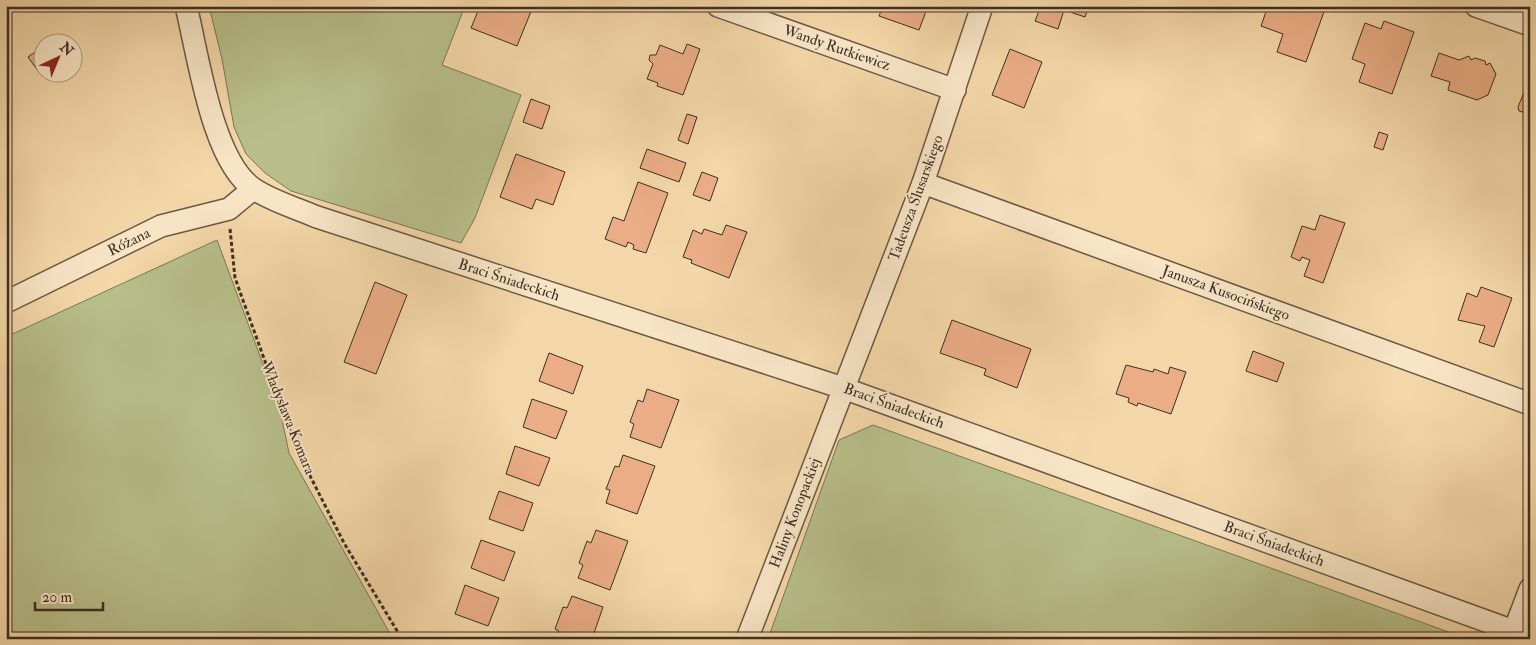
<svg xmlns="http://www.w3.org/2000/svg" width="1536" height="645" font-family="'IM FELL Double Pica',serif">
	<rect width="100%" height="100%" fill="#f4d7a8"/>
	<filter id="stains"><feTurbulence type="fractalNoise" baseFrequency=".004" numOctaves="4"/><feColorMatrix values="0 0 0 0 .2 0 0 0 0 .09 0 0 0 0 .02 0 0 0 .5 -.17"/></filter>
	<radialGradient id="worn" r=".72"><stop offset=".6" stop-color="#630" stop-opacity="0"/><stop offset="1" stop-color="#630" stop-opacity=".3"/></radialGradient>
	<!-- green -->
	<g fill="#b8bf8a" stroke="#7a7758">
		<polygon points="209,6 465,6 442,65 521,95 475,218 461,243 291,191 265,173 246,154 234,127 222,59"/>
		<polygon points="217,240 280,410 289,453 393,639 6,639 6,337"/>
		<polygon points="873,425 1468,639 768,639 839,440"/>
	</g>
	<!-- building -->
	<g fill="#ebad86" stroke="#3c2f25">
		<polygon points="480,6 526,6 532,9 517,46 471,28"/>
		<polygon points="883,6 928,6 919,30 879,16"/>
		<polygon points="1041,6 1089,6 1085,17 1064,10 1058,29 1035,21"/>
		<polygon points="1268,6 1326,6 1306,62 1277,52 1283,34 1261,26"/>
		<polygon points="1384,21 1414,32 1392,94 1359,82 1365,64 1352,59 1365,23 1381,29"/>
		<polygon points="687,44 700,49 683,95 657,86 658,83 647,79 653,64 649,60 650,55 656,55 660,45 683,54"/>
		<polygon points="42,47 42,67 38,71 28,57"/>
		<polygon points="1010,49 1042,62 1024,108 992,95"/>
		<polygon points="1439,53 1459,60 1469,56 1471,60 1475,58 1485,61 1486,65 1490,63 1496,74 1488,95 1477,100 1448,90 1450,82 1431,76"/>
		<polygon points="1529,80 1530,80 1530,122 1524,120 1526,113 1519,111 1518,107"/>
		<polygon points="531,99 550,106 542,129 523,122"/>
		<polygon points="687,114 697,117 688,144 678,140"/>
		<polygon points="1379,132 1388,135 1383,150 1374,147"/>
		<polygon points="647,149 686,163 679,182 640,168"/>
		<polygon points="516,154 565,172 553,205 536,199 532,209 500,197"/>
		<polygon points="702,172 718,178 710,201 693,195"/>
		<polygon points="638,182 668,193 646,253 633,249 634,245 628,242 626,247 605,239 613,217 624,221"/>
		<polygon points="1320,215 1345,223 1323,283 1304,276 1310,260 1302,257 1300,261 1291,257 1302,226 1315,230"/>
		<polygon points="726,225 747,232 729,278 691,263 692,260 683,257 693,230 702,234 704,229 722,235"/>
		<polygon points="375,282 407,295 376,374 344,362"/>
		<polygon points="1481,287 1512,298 1494,347 1479,342 1485,326 1458,320 1467,293 1477,297"/>
		<polygon points="952,320 1031,349 1017,388 984,375 986,369 940,353"/>
		<polygon points="1253,351 1284,363 1277,382 1246,371"/>
		<polygon points="549,353 583,366 573,394 539,381"/>
		<polygon points="1126,365 1153,372 1154,369 1168,374 1170,367 1186,372 1171,414 1138,403 1137,406 1128,402 1129,398 1116,394"/>
		<polygon points="647,389 679,400 661,448 630,437 634,424 630,422 638,400 643,402"/>
		<polygon points="532,399 567,411 556,439 523,427"/>
		<polygon points="515,446 550,458 539,486 506,474"/>
		<polygon points="623,455 655,466 637,514 606,503 610,490 606,489 615,466 619,467"/>
		<polygon points="499,491 533,503 523,531 489,519"/>
		<polygon points="596,530 628,541 610,590 578,578 583,565 579,563 587,541 591,543"/>
		<polygon points="481,540 515,552 504,581 471,568"/>
		<polygon points="465,585 499,598 488,626 455,614"/>
		<polygon points="572,596 603,607 592,639 556,639 559,631 555,629 563,607 567,608"/>
	</g>
	<g fill="none" stroke-linecap="round" stroke-linejoin="round">
		<defs>
			<g id="minor">
				<path d="M186 6C198 54 212 162 254 189 272 201 296 208 317 217L843 388 1530 637"/>
				<polyline points="718,6 955,90"/>
				<polyline points="1476,6 1530,25"/>
				<polyline points="923,183 1530,404"/>
				<polyline points="6,302 161,226 229,209 253,189"/>
				<polyline points="1514,631 1530,589"/>
				<polyline points="747,639 923,183 982,6"/>
			</g>
		</defs>
		<!-- minor casing -->
		<use href="#minor" stroke="#6a5946" stroke-width="24"/>
		<!-- path -->
		<polyline stroke="#3c2f25" stroke-width="3" stroke-dasharray="4 2.5" stroke-linecap="butt" points="230,229 235,278 297,450 344,543 402,639"/>
		<!-- minor -->
		<use href="#minor" stroke="#f8e5c6" stroke-width="21"/>
	</g>
	<g text-anchor="middle" dominant-baseline="central" stroke-width="4" stroke-linejoin="round" paint-order="stroke">
		<!-- street labels -->
		<g font-size="15" fill="#3c2f25" stroke="#f8e5c6">
			<text transform="translate(837 48) rotate(19)">Wandy Rutkiewicz</text>
			<text transform="translate(916 198) rotate(-70)">Tadeusza Ślusarskiego</text>
			<text transform="translate(129 242) rotate(-26)">Różana</text>
			<text transform="translate(509 280) rotate(18)">Braci Śniadeckich</text>
			<text transform="translate(1226 293) rotate(20)">Janusza Kusocińskiego</text>
			<text transform="translate(894 406) rotate(20)">Braci Śniadeckich</text>
			<text transform="translate(288 418) rotate(68)">Władysława Komara</text>
			<text transform="translate(795 513) rotate(-69)">Haliny Konopackiej</text>
			<text transform="translate(1274 544) rotate(20)">Braci Śniadeckich</text>
		</g>
	</g>
	<!-- margin -->
	<rect width="1536" height="645" fill="none" stroke="#f4d7a8" stroke-width="25"/>
	<rect x="8" y="8" width="1521" height="630" fill="none" stroke="#3c2f25" stroke-width="2.5"/>
	<rect x="12" y="12" width="1511" height="620" fill="none" stroke="#3c2f25"/>
	<!-- north arrow -->
	<g transform="translate(58 58) rotate(44)"><circle r="24" fill="#f8e5c6" stroke="#ad9c86"/>
	<path d="M0-4L9 19L0 12L-9 19Z" fill="#8f2418"/>
	<text y="-8" font-size="14" font-weight="bold" text-anchor="middle" fill="#3c2f25">N</text>
	</g>
	<!-- scale -->
	<path d="M35 602v8h68v-8" fill="none" stroke="#3c2f25" stroke-width="2.5"/>
	<text x="42" y="602" font-size="15" fill="#3c2f25" stroke="#f8e5c6" stroke-width="4" paint-order="stroke">20 m</text>
	<rect width="100%" height="100%" filter="url(#stains)"/>
	<rect width="100%" height="100%" fill="url(#worn)"/>
</svg>
